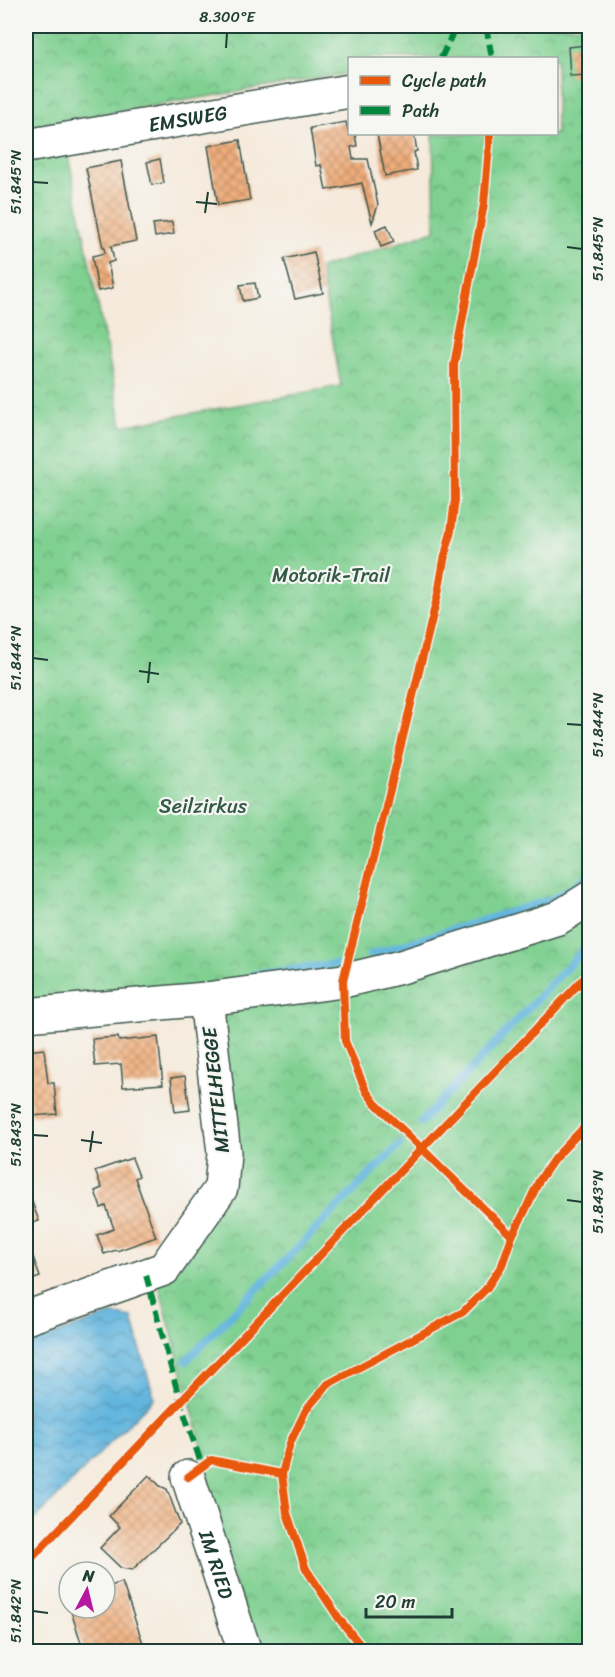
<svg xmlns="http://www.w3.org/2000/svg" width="615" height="1677" font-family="Sriracha,sans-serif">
	<defs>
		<pattern id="park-crowns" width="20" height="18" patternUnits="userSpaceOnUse" patternTransform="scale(1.5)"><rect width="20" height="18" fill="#7fd091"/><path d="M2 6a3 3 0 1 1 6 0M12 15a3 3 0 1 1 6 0" fill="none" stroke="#67aa77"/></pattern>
		<pattern id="water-waves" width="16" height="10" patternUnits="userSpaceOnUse" patternTransform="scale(1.5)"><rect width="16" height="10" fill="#62b5de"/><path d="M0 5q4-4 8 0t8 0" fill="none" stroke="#5094b5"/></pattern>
		<pattern id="building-cross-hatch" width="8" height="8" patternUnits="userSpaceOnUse" patternTransform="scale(1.5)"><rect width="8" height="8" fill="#efad7b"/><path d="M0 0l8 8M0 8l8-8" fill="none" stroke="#c18e66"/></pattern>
	</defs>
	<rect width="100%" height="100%" fill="#f6f6f2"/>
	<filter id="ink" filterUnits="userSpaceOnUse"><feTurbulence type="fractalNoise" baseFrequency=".0167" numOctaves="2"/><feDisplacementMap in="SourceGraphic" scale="12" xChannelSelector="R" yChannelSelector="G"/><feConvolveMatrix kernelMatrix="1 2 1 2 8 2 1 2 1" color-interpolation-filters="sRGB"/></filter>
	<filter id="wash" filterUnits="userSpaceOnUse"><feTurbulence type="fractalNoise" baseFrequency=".008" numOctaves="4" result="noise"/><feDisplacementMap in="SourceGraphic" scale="24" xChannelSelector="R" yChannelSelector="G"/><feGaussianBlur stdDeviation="1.35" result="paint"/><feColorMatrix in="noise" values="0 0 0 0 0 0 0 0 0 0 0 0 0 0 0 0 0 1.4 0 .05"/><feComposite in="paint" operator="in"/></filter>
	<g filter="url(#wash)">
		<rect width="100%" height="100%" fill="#f5eadb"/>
		<!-- park -->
		<polygon fill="url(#park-crowns)" stroke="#4f8662" stroke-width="1.5" points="26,26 589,26 589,1651 258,1651 204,1498 205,1458 158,1282 230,1191 215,985 26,1003 26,156 67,149 122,426 341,386 320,268 435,231 433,134 556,134 556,58 350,58 349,73 26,127"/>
		<!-- water -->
		<polygon fill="url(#water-waves)" stroke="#407989" stroke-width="1.5" points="112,1314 132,1318 154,1398 35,1519 26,1515 26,1345"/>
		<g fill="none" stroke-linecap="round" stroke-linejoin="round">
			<!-- stream -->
			<g stroke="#62b5de" stroke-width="8">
				<polyline points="370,955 553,899 580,883 590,873"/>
				<polyline points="254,975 335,964"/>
				<polyline points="421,1122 590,943"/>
				<polyline points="186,1361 400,1144"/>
			</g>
		</g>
		<g id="blocks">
			<!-- building -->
			<g fill="url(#building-cross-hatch)">
				<polygon points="586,45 588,75 570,76 568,47"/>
				<polygon points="346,122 349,133 355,134 357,146 351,147 353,159 368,159 378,205 372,223 362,183 326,190 321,165 316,166 310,128"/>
				<polygon points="377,134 414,134 417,151 414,152 417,170 385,176"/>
				<polygon points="240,140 250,200 218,205 208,146"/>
				<polygon points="160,159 164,183 152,185 147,162"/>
				<polygon points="121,161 136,241 111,246 114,261 108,263 113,288 98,291 92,256 105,253 104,247 103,248 86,168"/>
				<polygon points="172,222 174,234 155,237 153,224"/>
				<polygon points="387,225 394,242 381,247 375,230"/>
				<polygon points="314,252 323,293 295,299 284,259"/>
				<polygon points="255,283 258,298 243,301 240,285"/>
				<polygon points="118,1037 119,1041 158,1037 163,1084 123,1087 121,1064 95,1066 92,1039"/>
				<polygon points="44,1049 48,1083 54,1083 57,1114 31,1116 28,1087 26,1088 26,1051"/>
				<polygon points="185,1076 190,1110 175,1112 171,1078"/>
				<polygon points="132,1158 139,1176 135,1178 156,1237 117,1251 116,1250 104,1254 97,1235 114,1229 106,1206 101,1208 95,1191 102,1188 95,1171"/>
				<polygon points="30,1197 39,1221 26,1225 26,1199"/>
				<polygon points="26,1237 40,1277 26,1282"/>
				<polygon points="149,1475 160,1486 167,1489 180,1524 132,1570 121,1568 100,1548 120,1527 109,1516"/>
				<polygon points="122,1582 146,1652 84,1652 70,1608 105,1608 105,1588"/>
			</g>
		</g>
	</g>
	<g filter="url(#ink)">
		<use href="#blocks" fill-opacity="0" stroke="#3f574d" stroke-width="1.5"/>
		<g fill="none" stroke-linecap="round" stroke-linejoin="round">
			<defs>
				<g id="minor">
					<path id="s1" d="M26 146 350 91"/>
					<polyline points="26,1015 206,999 343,981 401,967 558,918 590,898"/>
					<polyline points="26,1318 164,1269 221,1188 224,1153 206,999"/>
					<path id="s2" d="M188 1477 245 1652"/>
				</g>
			</defs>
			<!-- minor casing -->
			<use href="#minor" stroke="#3f574d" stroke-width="36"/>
			<!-- minor -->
			<use href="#minor" stroke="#fff" stroke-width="33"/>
			<!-- quiet -->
			<g stroke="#00873e" stroke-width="6" stroke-dasharray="12 6" stroke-linecap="butt">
				<polyline points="486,26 492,58"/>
				<polyline points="441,58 456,26"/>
				<polyline points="146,1275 180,1401 202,1466"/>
			</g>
			<defs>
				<g id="cycleway">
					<polyline points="490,134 484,204 454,365 455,500 451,531 444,560 438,594 343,981 345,1041 366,1091 375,1103 512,1236"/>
					<polyline points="188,1477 211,1460 282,1474"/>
					<polyline points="26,1564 590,972"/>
					<polyline points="366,1652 340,1620 306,1569 287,1513 282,1474 290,1443 306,1410 328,1384 463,1312 486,1289 502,1265 512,1236 524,1213 539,1181 554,1159 590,1121"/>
				</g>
			</defs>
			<!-- cycleway casing -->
			<use href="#cycleway" stroke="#f6f6f2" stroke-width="11"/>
			<!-- cycleway -->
			<use href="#cycleway" stroke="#e8590c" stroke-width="8"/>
		</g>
	</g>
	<!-- ticks -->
	<path fill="none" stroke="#1f3d34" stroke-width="2" d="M226 48 227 33M33 182 48 183M196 202 217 204M205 213 208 192M567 247 582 249M33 658 48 660M139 671 159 674M148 683 150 662M567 724 582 725M33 1135 48 1136M81 1140 102 1143M90 1152 93 1131M567 1200 582 1202M33 1611 48 1613"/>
	<g text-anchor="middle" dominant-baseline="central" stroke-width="4.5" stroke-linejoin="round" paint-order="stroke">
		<!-- street labels -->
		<g font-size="20" fill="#1f3d34" stroke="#f6f6f2">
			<text stroke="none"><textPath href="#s1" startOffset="164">EMSWEG</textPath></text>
			<text transform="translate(216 1090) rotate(-96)">MITTELHEGGE</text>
			<text stroke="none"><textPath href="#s2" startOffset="92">IM RIED</textPath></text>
		</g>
		<!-- park labels -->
		<g font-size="20" fill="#325a47" stroke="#f6f6f2">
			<text x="331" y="575">Motorik-Trail</text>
			<text x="203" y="806">Seilzirkus</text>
		</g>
	</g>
	<!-- margin -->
	<rect width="615" height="1677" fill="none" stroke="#f6f6f2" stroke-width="66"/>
	<!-- legend -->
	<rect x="348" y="57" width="210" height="78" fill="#f6f6f2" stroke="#a0aca6" stroke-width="1.5"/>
	<rect x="360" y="76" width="30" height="9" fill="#e8590c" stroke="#a0aca6" stroke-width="1.5"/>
	<text x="402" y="87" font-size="18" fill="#1f3d34">Cycle path</text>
	<rect x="360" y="106" width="30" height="9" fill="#00873e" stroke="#a0aca6" stroke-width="1.5"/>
	<text x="402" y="117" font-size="18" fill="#1f3d34">Path</text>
	<!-- north arrow -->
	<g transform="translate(87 1590) rotate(7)"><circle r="28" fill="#f6f6f2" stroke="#a0aca6" stroke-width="1.5"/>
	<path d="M0-4.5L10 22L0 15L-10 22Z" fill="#b5179e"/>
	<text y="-9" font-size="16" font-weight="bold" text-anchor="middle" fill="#1f3d34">N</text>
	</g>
	<!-- scale -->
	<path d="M366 1608v9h86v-9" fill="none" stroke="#1f3d34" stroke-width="3"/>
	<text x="375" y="1608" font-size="18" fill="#1f3d34" stroke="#f6f6f2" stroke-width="4.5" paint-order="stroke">20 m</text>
	<rect x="33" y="33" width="549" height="1611" fill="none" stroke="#1f3d34" stroke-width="2"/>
	<g font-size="15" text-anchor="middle" fill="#1f3d34">
		<text x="227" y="22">8.300°E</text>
		<text transform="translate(16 182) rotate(-90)" y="5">51.845°N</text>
		<text transform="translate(598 249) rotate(-90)" y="5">51.845°N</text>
		<text transform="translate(16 658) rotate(-90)" y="5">51.844°N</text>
		<text transform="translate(598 725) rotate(-90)" y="5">51.844°N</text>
		<text transform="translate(16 1135) rotate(-90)" y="5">51.843°N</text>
		<text transform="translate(598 1202) rotate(-90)" y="5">51.843°N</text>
		<text transform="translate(16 1611) rotate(-90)" y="5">51.842°N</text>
	</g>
</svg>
